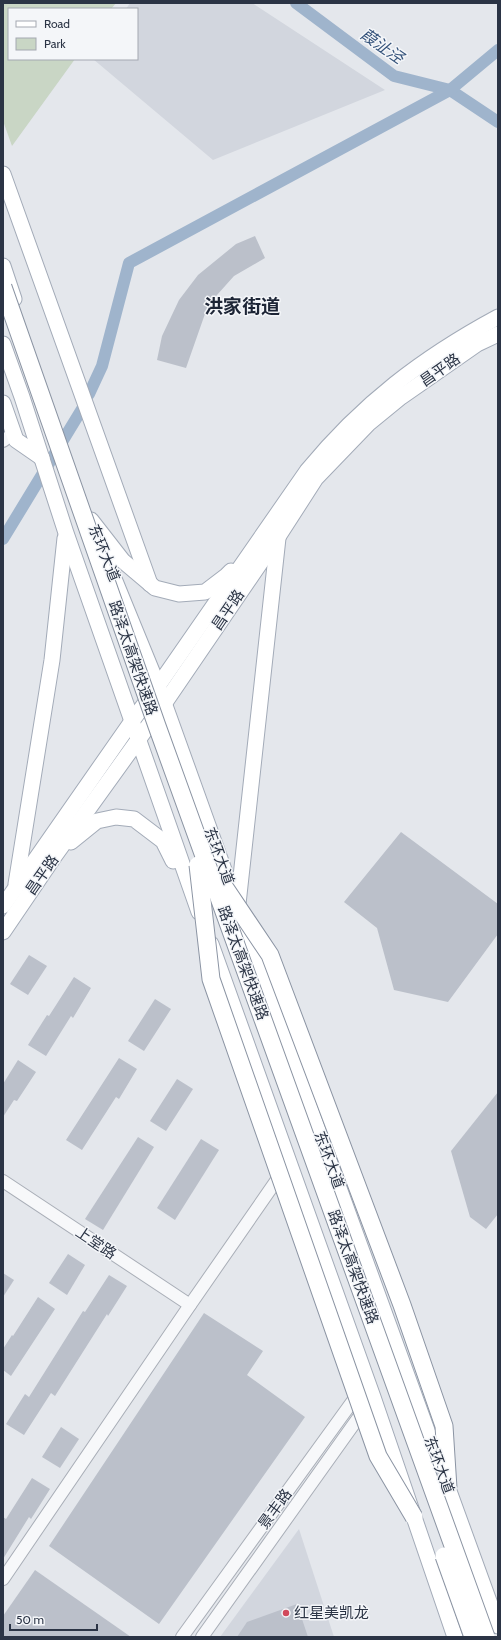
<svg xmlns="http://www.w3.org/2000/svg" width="501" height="1640" font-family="Cabin,'Noto Sans SC',sans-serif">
	<rect width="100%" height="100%" fill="#e4e7ec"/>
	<!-- built -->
	<g fill="#d2d6de">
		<polygon points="130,3 252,3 385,90 213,160 93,59 137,59 137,9 126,9"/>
		<polygon points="299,1529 334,1637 220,1637"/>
	</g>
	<!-- green -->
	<polygon fill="#c9d6c5" points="3,3 116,3 111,9 9,9 9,59 75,59 12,146 3,121"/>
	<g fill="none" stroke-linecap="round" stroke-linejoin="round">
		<!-- canal -->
		<g stroke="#9fb4cc" stroke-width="12">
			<polyline points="296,3 394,76 450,90 498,122"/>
			<polyline points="89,394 102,366 129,263 450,90 498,50"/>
			<polyline points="3,539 82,409"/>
		</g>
	</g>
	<!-- building -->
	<g fill="#bbc0ca">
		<polygon points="255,236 265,258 234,276 217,295 206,311 186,368 157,360 162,336 179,300 198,275 236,244"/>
		<polygon points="401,832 498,904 498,934 448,1002 394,990 377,928 344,902"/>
		<polygon points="29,955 47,966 28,995 10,984"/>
		<polygon points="74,977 91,988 73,1018 71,1016 46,1056 28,1045 47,1015 49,1016"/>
		<polygon points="155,999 171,1009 144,1051 128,1041"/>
		<polygon points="119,1058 137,1069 119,1099 116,1097 82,1150 66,1140"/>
		<polygon points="18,1060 36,1072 17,1101 14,1100 3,1117 3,1084"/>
		<polygon points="177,1079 193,1089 166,1131 150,1121"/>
		<polygon points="498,1092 498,1214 486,1229 470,1217 451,1151"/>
		<polygon points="138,1137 154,1147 103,1230 85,1219"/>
		<polygon points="201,1139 219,1150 175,1220 157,1208"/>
		<polygon points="68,1254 85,1265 67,1295 49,1283"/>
		<polygon points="3,1273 14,1280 3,1297"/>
		<polygon points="109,1275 127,1286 108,1316 107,1314 55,1396 51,1393 24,1435 6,1424 25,1394 29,1397 83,1311 85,1312"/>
		<polygon points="38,1297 55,1309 11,1376 3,1370 3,1349 12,1335 13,1336"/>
		<polygon points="204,1313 263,1351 247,1375 305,1417 159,1624 49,1546"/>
		<polygon points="61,1427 79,1439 60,1468 42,1457"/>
		<polygon points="32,1478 50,1489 31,1519 29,1517 3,1559 3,1517 6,1519"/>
		<polygon points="35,1570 131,1637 3,1637 3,1616"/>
		<polygon points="297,1604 308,1637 237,1637 247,1622"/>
	</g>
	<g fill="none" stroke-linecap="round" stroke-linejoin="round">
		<defs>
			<g id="minor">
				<polyline points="3,441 14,433"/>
				<polyline points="3,1181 190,1305"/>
				<polyline points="3,1579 190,1305 283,1171"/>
				<polyline points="182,1637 360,1391"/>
				<polyline points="202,1637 366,1407"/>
			</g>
			<g id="major">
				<polyline points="3,174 150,584"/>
				<polyline points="3,266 14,299"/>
				<polyline points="3,344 22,397 66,533 199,912"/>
				<polyline points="3,403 16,440 42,458"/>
				<polyline points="91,520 123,561 155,588 179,594 205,592 226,576 231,571"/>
				<polyline points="106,559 158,686 232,892"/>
				<polyline points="71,842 97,821 116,817 134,819 163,841 173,861"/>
				<polyline points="16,884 52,660 65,538"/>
				<polyline points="238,904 278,538"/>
				<path d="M3 906 132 721 158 686 307 471C362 404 422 358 498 317"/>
				<polyline points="241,918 498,1626"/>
				<polyline points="3,932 56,854 164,704 278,537 316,478 368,424 401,397 477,344 498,334"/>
				<polyline points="211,944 373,1397 455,1637"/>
			</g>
		</defs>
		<!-- minor casing -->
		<use href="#minor" stroke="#a9aeb7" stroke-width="14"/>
		<!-- major casing -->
		<use href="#major" stroke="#a3abb8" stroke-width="17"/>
		<!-- minor -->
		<use href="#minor" stroke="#f7f8fa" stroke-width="12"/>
		<!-- major -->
		<use href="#major" stroke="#fff" stroke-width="15"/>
		<defs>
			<g id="highway-bridge">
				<polyline points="3,287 157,726 486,1637"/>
				<polyline points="198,865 211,979 378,1456 414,1517"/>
				<polyline points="219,879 270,955 402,1305 444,1426 448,1488"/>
				<polyline points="444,1556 473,1637"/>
			</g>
		</defs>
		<!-- highway-bridge casing -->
		<use href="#highway-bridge" stroke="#8b94a3" stroke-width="19" stroke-linecap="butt"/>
		<!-- highway-bridge -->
		<use href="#highway-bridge" stroke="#fff" stroke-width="17"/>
	</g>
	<!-- markers -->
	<circle fill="#d1495b" stroke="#f4f6f9" stroke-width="1.5" cx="286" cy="1613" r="4"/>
	<g text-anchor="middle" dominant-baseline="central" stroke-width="3" stroke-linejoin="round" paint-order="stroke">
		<!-- street labels -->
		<g font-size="15" fill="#2b3445" stroke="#f4f6f9">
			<text transform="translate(440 370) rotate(-35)">昌平路</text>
			<text transform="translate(104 553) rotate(68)">东环大道</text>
			<text transform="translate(228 610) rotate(-56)">昌平路</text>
			<text transform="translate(133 658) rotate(71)">路泽太高架快速路</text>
			<text transform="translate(219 856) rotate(70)">东环大道</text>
			<text transform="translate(42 875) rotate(-55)">昌平路</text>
			<text transform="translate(243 963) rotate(70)">路泽太高架快速路</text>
			<text transform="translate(329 1160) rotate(70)">东环大道</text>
			<text transform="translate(96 1243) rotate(34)">上堂路</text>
			<text transform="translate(353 1267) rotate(70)">路泽太高架快速路</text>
			<text transform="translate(439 1465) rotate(70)">东环大道</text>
			<text transform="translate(275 1509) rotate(-54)">景丰路</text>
		</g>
		<!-- poi labels -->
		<g font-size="15" fill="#2b3445" stroke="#f4f6f9" text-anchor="start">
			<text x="294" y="1613">红星美凯龙</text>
		</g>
		<!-- water labels -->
		<g font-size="16" font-style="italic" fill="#34527a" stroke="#f4f6f9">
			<text transform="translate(382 46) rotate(35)">葭沚泾</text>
		</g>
		<!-- district labels -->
		<g font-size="19" font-weight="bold" fill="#1d2536" stroke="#f4f6f9">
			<text x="242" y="306">洪家街道</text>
		</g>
	</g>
	<!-- border -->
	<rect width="501" height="1640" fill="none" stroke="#2b3445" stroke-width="8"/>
	<!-- legend -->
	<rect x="8" y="8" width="130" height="52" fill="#f4f6f9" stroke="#a4a8b1"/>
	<rect x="16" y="21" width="20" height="6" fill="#ffffff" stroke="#a4a8b1"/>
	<text x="44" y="28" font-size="12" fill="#2b3445">Road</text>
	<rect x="16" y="38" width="20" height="12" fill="#c9d6c5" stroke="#a4a8b1"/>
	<text x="44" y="48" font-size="12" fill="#2b3445">Park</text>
	<!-- scale -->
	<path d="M10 1624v6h87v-6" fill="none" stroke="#2b3445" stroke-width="2"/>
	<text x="16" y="1624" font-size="12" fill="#2b3445" stroke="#f4f6f9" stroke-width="3" paint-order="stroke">50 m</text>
</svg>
